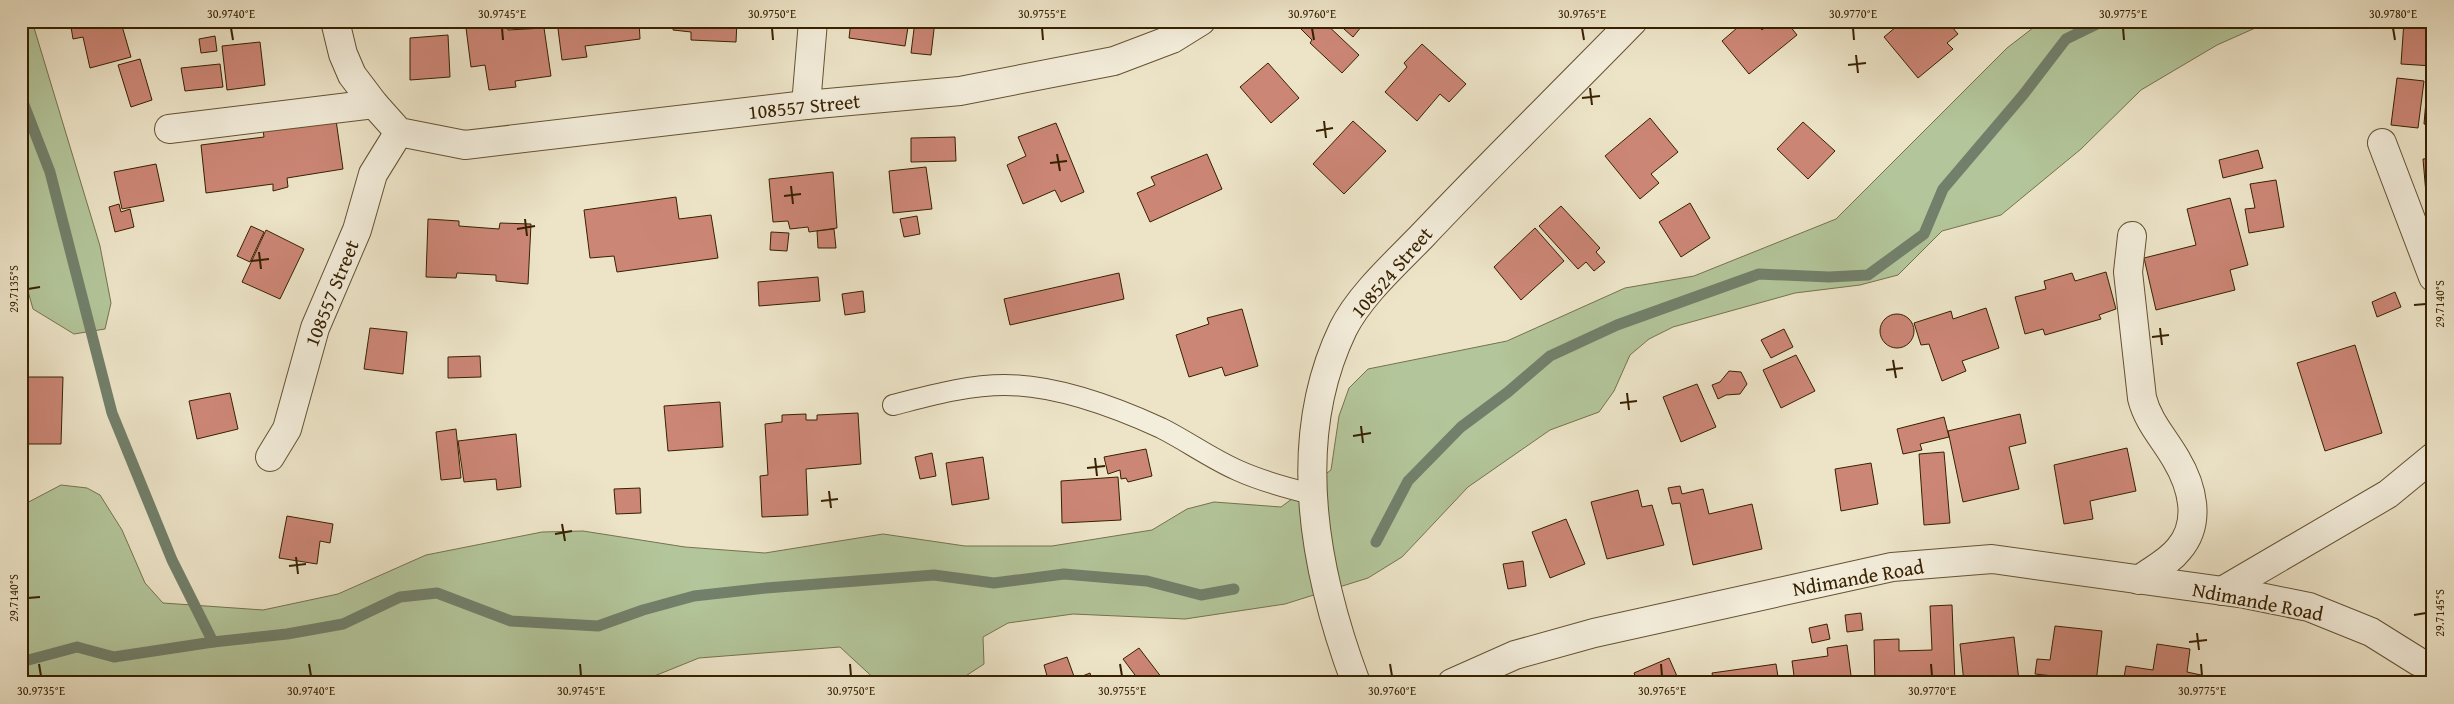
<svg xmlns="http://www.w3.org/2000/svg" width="2454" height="704" font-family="'Gentium Book Plus',serif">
	<rect width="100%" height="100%" fill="#ede4c8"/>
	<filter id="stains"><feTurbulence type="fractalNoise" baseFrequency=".004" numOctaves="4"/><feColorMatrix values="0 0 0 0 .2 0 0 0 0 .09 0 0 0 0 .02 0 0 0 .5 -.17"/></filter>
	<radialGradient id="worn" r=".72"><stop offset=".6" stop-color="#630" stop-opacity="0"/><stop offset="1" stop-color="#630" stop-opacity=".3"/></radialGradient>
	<!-- green -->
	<g fill="#b3c59a" stroke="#75734d">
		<polygon points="21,21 32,21 100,246 111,303 105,329 74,334 33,309 21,266"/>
		<polygon points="2042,21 2271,21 2217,45 2141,90 2081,149 2001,215 1942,231 1898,275 1860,285 1795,293 1673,327 1649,339 1630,355 1614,391 1599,412 1550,430 1468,487 1402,557 1368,578 1285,604 1185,619 1073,614 1008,623 983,637 984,664 955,683 879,683 840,647 699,658 637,683 21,683 21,506 61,485 87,488 100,495 122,530 145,583 163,603 263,610 338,594 426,555 542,532 583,531 685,547 765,553 883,534 965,546 1052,546 1152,530 1187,509 1214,502 1281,507 1331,470 1339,416 1349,388 1368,369 1507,341 1625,288 1694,276 1836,219 2007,48"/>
	</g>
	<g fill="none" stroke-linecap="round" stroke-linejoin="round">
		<!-- stream -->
		<g stroke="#72806b" stroke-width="11">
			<polyline points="21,97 50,172 112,413 172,560 213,642"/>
			<polyline points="1376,542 1408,481 1461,427 1508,392 1550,356 1617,325 1759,274 1829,277 1868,275 1924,234 1943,189 2023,95 2066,39 2103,21"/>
			<polyline points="21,662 77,647 114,657 213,642 287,634 343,624 400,597 437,593 511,621 598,626 643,610 694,596 766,588 934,575 994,583 1064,574 1147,581 1201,595 1234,589"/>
		</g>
	</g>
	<!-- building -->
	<g fill="#cc8676" stroke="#372100">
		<polygon points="70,21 124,21 125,25 122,26 131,57 90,68 83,37 73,39"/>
		<polygon points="557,21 639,21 640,39 585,46 587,57 562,60"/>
		<polygon points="674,21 737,21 736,42 691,40 691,32 673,30"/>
		<polygon points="851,21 909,21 905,46 849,38"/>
		<polygon points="915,21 935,21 931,55 911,53"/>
		<polygon points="1293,21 1323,21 1359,55 1342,73 1310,43 1312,40"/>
		<polygon points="1335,21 1366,21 1353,37"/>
		<polygon points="1745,21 1754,21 1762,30 1772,21 1786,21 1797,35 1749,74 1722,41"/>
		<polygon points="1903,21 1947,21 1958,34 1947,43 1953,49 1918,78 1884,37"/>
		<polygon points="2404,21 2433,21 2433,66 2401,64"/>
		<polygon points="508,24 508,30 544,28 551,76 515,81 516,87 489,90 485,65 471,67 466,28"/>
		<polygon points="448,35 450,77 410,80 410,38"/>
		<polygon points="215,36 217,51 201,53 199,39"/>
		<polygon points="260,42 265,85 227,90 222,46"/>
		<polygon points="1422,44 1466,84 1449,102 1440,94 1417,121 1385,92 1407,67 1404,63"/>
		<polygon points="140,59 152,100 131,107 118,65"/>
		<polygon points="1268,63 1299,98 1271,123 1240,87"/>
		<polygon points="220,64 223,87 185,91 181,68"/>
		<polygon points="2428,77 2433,77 2433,125 2424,124"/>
		<polygon points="2397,78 2424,81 2418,128 2391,125"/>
		<polygon points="1650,118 1678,152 1651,174 1659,183 1640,199 1605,156"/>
		<polygon points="336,120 343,169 287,178 288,187 273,191 273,184 206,193 201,145 264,137 263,130"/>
		<polygon points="1353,121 1386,151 1344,194 1313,164"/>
		<polygon points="1803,122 1835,151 1808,179 1777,149"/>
		<polygon points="1056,123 1084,192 1061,202 1055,190 1023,204 1007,165 1026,156 1018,137"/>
		<polygon points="955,137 956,161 911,162 911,138"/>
		<polygon points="2258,150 2263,168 2223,178 2219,160"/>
		<polygon points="1207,154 1222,189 1150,222 1137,193 1155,185 1151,177"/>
		<polygon points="2433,158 2433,204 2427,205 2423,159"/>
		<polygon points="156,164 164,201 122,209 114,172"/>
		<polygon points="926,167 932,209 893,213 889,171"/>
		<polygon points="833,172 837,228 809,232 808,227 790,229 788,221 773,222 769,179"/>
		<polygon points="2276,180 2284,227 2249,233 2245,209 2255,208 2250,184"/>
		<polygon points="676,197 679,219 711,215 718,258 617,272 614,256 590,258 584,210"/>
		<polygon points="2230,198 2248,265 2230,270 2235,290 2156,310 2144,258 2196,245 2187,209"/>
		<polygon points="1690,203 1710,238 1681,257 1659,222"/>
		<polygon points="119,204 121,212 130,209 134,227 115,232 109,207"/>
		<polygon points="1561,206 1600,248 1596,252 1605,262 1594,271 1586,262 1578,269 1539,226"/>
		<polygon points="917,216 920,234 904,237 900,219"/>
		<polygon points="2433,216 2433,240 2430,240 2426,218"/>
		<polygon points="428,219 459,221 459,226 499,229 500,223 531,224 528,284 496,281 496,275 457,273 456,278 426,277"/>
		<polygon points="251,226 264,232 250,262 237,256"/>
		<polygon points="1535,228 1564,261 1521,300 1494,267"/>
		<polygon points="834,229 836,248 818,248 817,231"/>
		<polygon points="266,230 304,249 280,299 242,282"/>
		<polygon points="771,232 789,233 787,251 770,250"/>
		<polygon points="2106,272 2116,309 2099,315 2101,319 2045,335 2043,329 2025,334 2015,297 2046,289 2044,281 2072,273 2075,281"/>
		<polygon points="1119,273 1124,299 1010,325 1004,299"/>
		<polygon points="818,277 820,301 759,306 758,282"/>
		<polygon points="863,291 865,312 845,315 842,294"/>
		<polygon points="2395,292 2401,307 2377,317 2372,302"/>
		<polygon points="1986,308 1999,348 1962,361 1966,371 1942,381 1929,344 1921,345 1914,323 1951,311 1953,319"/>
		<polygon points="1242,309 1258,366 1225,376 1222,367 1189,377 1176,335 1209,324 1207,318"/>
		<circle cx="1897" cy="331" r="17"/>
		<polygon points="370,328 407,332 403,374 364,369"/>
		<polygon points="1784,329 1793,347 1771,358 1761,340"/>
		<polygon points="2355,345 2382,433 2325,451 2297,363"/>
		<polygon points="1796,355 1815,391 1781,408 1763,370"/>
		<polygon points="480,356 481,377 448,378 448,357"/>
		<polygon points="1729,371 1741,372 1747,384 1740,394 1726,395 1718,399 1712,385 1720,382"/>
		<polygon points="21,377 63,377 61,444 21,444"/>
		<polygon points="1697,384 1716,427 1681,442 1663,397"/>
		<polygon points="230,393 238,429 197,439 189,401"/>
		<polygon points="720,402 723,447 668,451 664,406"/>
		<polygon points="858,413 861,464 806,469 808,515 762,517 760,476 768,475 765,424 782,422 782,415 806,414 806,420 817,420 817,415"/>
		<polygon points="2020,414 2026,443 2009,447 2019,489 1963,502 1948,431"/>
		<polygon points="1944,417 1949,437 1920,444 1922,450 1903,454 1897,429"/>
		<polygon points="456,429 461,478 441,480 436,432"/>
		<polygon points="516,434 521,487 497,490 496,479 464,482 458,441"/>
		<polygon points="2127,448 2136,491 2090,501 2093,519 2064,524 2054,465"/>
		<polygon points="1146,449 1152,476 1128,482 1126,478 1121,479 1120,470 1108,474 1104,457"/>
		<polygon points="1944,452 1950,523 1924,525 1919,454"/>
		<polygon points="932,453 936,476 920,479 915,457"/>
		<polygon points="983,457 989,499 952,505 946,463"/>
		<polygon points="1871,463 1878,504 1841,511 1835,469"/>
		<polygon points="1118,477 1121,520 1062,523 1061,481"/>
		<polygon points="1680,486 1682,494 1703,489 1709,514 1752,504 1762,549 1693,565 1680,503 1672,504 1668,488"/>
		<polygon points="640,488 641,513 616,514 614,489"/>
		<polygon points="1638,490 1642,507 1652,505 1664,545 1607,559 1591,502"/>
		<polygon points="287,516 333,524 330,543 320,541 317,564 279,558"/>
		<polygon points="1566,519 1585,564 1550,578 1532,532"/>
		<polygon points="1523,561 1526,586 1508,589 1503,564"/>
		<polygon points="1952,605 1955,683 1875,683 1874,640 1899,639 1899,651 1932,650 1930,606"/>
		<polygon points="1861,613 1863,630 1847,632 1845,615"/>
		<polygon points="1827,624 1830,639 1812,643 1809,628"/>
		<polygon points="2055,626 2102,631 2096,683 2053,683 2054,676 2035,674 2037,659 2050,660"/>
		<polygon points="2014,637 2019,681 1964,683 1960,644"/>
		<polygon points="2157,644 2190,649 2187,672 2201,675 2200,683 2123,683 2126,666 2153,670"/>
		<polygon points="1847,645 1852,683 1795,683 1792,661 1828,656 1827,648"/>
		<polygon points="1139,648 1162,678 1156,683 1141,683 1123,659"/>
		<polygon points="1067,657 1075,679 1090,673 1093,683 1027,683 1047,676 1044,665"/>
		<polygon points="1669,658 1680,683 1638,683 1634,673"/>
		<polygon points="1776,664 1779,683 1714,683 1712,673"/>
	</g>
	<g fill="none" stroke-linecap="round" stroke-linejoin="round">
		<defs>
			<path id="lane" d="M893 405C929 396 967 385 1005 385 1055 385 1115 407 1161 428 1187 441 1210 458 1237 470 1261 481 1287 488 1312 494"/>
			<g id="street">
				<polyline points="335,21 343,54 352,75 374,104 399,132 465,145 806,105 960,91 1114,61 1172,39 1201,21"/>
				<polyline points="806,105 813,21"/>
				<polyline points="169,129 374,104"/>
				<polyline points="2382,143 2433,277"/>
				<path d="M2132 236 2128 272 2142 398C2148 422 2164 438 2176 459 2192 486 2202 522 2179 549 2169 562 2152 570 2139 580"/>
				<polyline points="270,457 287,429 315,328 357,230 373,174 399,132"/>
				<polyline points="2222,591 2388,494 2433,457"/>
				<path d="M1356 683C1314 571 1289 441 1343 329 1360 295 1396 263 1422 236 1491 163 1563 93 1633 21"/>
				<polyline points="1452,683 1515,655 1594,633 1892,567 1992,559 2245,594 2309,607 2371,632 2419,662"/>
			</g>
		</defs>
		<!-- lane casing -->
		<use href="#lane" stroke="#645232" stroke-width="22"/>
		<!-- street casing -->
		<use href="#street" stroke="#645232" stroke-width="30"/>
		<!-- lane -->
		<use href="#lane" stroke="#f3eddb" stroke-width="20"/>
		<!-- street -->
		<use href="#street" stroke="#f3eddb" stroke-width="28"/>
	</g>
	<!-- ticks -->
	<path fill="none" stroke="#372100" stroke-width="2" d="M231 28 233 40M502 28 503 40M772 28 773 40M1042 28 1043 40M1312 28 1314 40M1582 28 1584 40M1853 28 1854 40M2123 28 2124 40M2393 28 2395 40M1856 55 1858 73M1848 65 1866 63M1590 88 1592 105M1582 98 1600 96M1324 121 1326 138M1316 131 1333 128M1057 154 1060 171M1050 163 1067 161M791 186 793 204M784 196 801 194M525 219 527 236M517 229 535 226M259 252 261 269M251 261 269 259M28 289 40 287M2414 305 2426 304M2160 328 2162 345M2152 337 2169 335M1893 360 1896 378M1886 370 1903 368M1627 393 1629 410M1620 403 1637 401M1361 426 1363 443M1353 436 1371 433M1095 458 1097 476M1087 468 1105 466M829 491 831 508M821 501 838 499M562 524 565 541M555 534 572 531M296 557 298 574M289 566 306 564M28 598 40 597M2414 615 2426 613M2197 633 2199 650M2189 642 2207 640M39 664 41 676M309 664 311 676M580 664 581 676M850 664 851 676M1120 664 1122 676M1390 664 1392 676M1661 664 1662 676M1931 664 1932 676M2201 664 2202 676"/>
	<g text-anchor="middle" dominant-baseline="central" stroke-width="4" stroke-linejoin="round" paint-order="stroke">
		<!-- street labels -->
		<g font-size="20" fill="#372100" stroke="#f3eddb">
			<text transform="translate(804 106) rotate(-6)">108557 Street</text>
			<text transform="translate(1391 272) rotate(-49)">108524 Street</text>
			<text transform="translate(331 293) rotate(-68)">108557 Street</text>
			<text transform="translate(1858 577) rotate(-10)">Ndimande Road</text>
			<text transform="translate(2258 601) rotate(11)">Ndimande Road</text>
		</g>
	</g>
	<!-- margin -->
	<rect width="2454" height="704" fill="none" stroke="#ede4c8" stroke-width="55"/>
	<rect x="28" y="28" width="2398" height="648" fill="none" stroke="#372100" stroke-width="2"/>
	<g font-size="12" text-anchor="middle" fill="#372100">
		<text x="231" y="18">30.9740°E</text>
		<text x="502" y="18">30.9745°E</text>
		<text x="772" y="18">30.9750°E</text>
		<text x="1042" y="18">30.9755°E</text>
		<text x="1312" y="18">30.9760°E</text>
		<text x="1582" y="18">30.9765°E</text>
		<text x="1853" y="18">30.9770°E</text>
		<text x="2123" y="18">30.9775°E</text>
		<text x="2393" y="18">30.9780°E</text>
		<text transform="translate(14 289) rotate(-90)" y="4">29.7135°S</text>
		<text transform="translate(2440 304) rotate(-90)" y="4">29.7140°S</text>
		<text transform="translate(14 598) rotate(-90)" y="4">29.7140°S</text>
		<text transform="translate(2440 613) rotate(-90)" y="4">29.7145°S</text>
		<text x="41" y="695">30.9735°E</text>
		<text x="311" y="695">30.9740°E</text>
		<text x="581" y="695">30.9745°E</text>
		<text x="851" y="695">30.9750°E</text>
		<text x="1122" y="695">30.9755°E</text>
		<text x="1392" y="695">30.9760°E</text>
		<text x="1662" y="695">30.9765°E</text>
		<text x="1932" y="695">30.9770°E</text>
		<text x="2202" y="695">30.9775°E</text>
	</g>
	<rect width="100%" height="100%" filter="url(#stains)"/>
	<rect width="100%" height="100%" fill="url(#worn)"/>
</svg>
